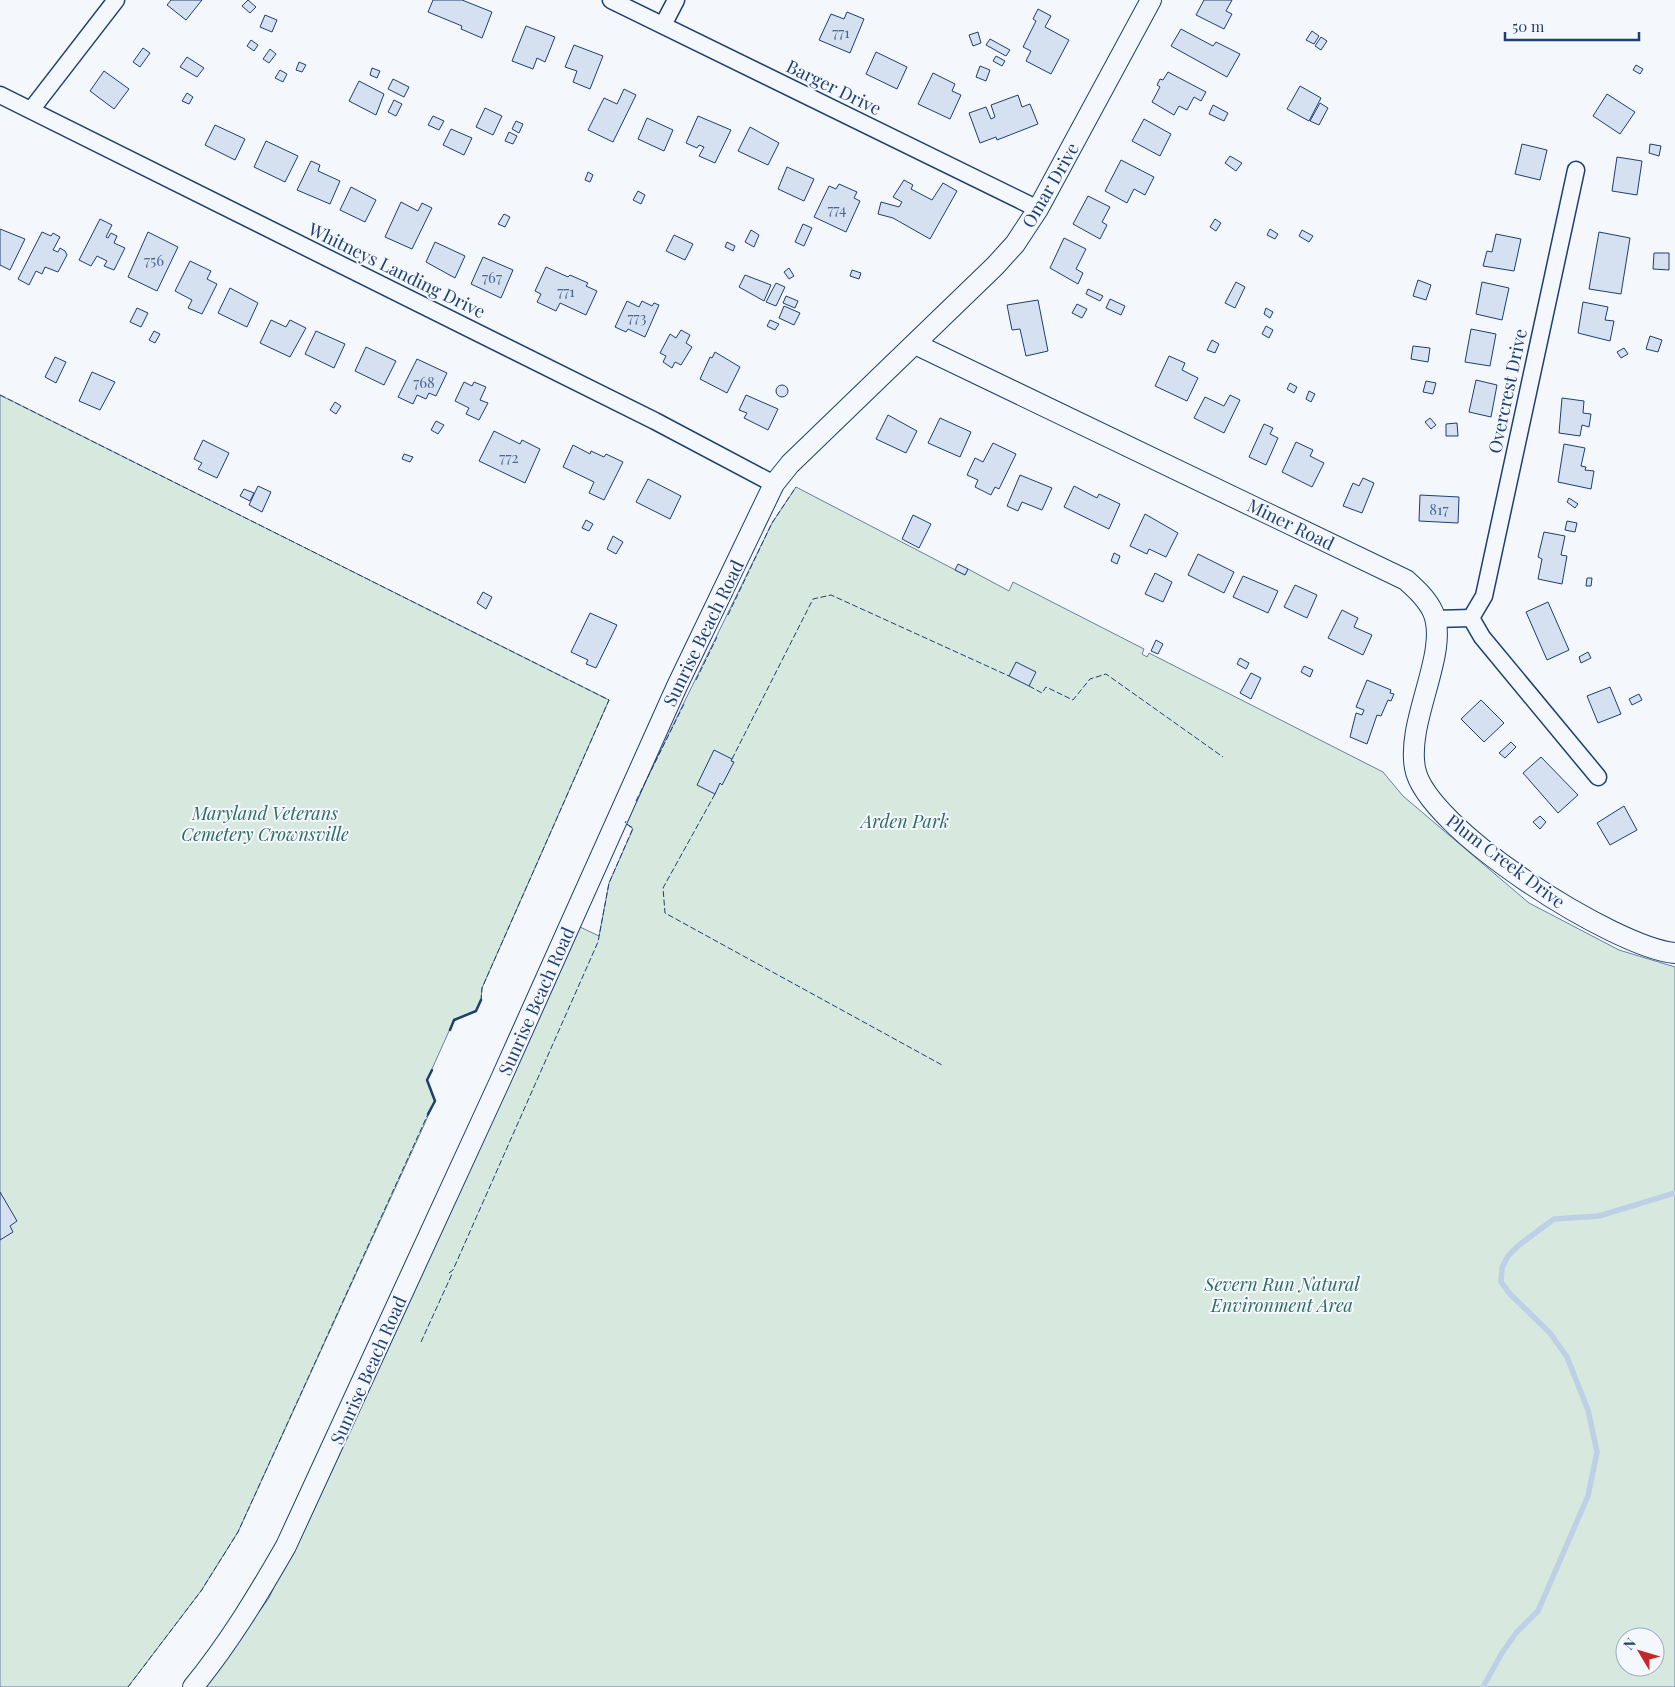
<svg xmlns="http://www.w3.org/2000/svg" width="1675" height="1687" font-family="'Playfair Display',serif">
	<rect width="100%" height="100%" fill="#f4f7fb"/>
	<!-- green -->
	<g fill="#d7e8df" stroke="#687fa3" fill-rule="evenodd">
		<polygon points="0,395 609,700 482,988 481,1000 476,1011 454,1020 427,1080 435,1101 238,1532 201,1591 128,1687 0,1687"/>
		<path d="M796 487 965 575 968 569 1009 591 1013 582 1144 649 1142 654 1147 657 1149 653 1383 772 1403 796 1529 903 1619 950 1675 967V1687H204L269 1598 578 926 599 936 609 883 633 829 625 823 772 523ZM1625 1637H1655V1667H1625Z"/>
	</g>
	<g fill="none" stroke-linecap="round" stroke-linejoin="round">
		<!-- stream -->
		<polyline stroke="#bed0e5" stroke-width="5.5" points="1483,1687 1502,1653 1516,1633 1538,1611 1588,1496 1597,1452 1588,1410 1567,1357 1550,1333 1510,1294 1501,1282 1502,1268 1508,1256 1519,1245 1554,1219 1599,1216 1675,1193"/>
	</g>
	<!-- building -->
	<g fill="#d5e0f0" stroke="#1d3f73">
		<polygon points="171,0 202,0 186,20 167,5"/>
		<polygon points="248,0 256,7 250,13 242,6"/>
		<polygon points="433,0 462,0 492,12 482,38 461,29 462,26 428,12"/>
		<polygon points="1204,0 1232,0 1226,11 1232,14 1224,29 1196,15"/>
		<polygon points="1038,9 1051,16 1045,27 1069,40 1051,74 1026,61 1031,51 1023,47 1036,21 1033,19"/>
		<polygon points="847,12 864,19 850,53 819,40 831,14 844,19"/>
		<polygon points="265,15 277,20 272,32 260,27"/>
		<polygon points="526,26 555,37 545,62 537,58 533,69 512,61"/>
		<polygon points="1181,29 1213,46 1216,42 1240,54 1227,77 1171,46"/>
		<polygon points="1312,31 1319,36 1314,44 1306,40"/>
		<polygon points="978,32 981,43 973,46 969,35"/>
		<polygon points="1321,37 1327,41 1321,50 1315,46"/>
		<polygon points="990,39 1010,50 1006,56 986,45"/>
		<polygon points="251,40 258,45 254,51 247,46"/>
		<polygon points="574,45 603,56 590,89 573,82 577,71 565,67"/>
		<polygon points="143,48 150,53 140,67 133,62"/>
		<polygon points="270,49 276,54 269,63 263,59"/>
		<polygon points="876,52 907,67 897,89 866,74"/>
		<polygon points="996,56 1005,61 1002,66 993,61"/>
		<polygon points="187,57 204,68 197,77 180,67"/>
		<polygon points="299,62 306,65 302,72 296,70"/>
		<polygon points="1636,65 1643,69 1640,74 1633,70"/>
		<polygon points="980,66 990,70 986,81 976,77"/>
		<polygon points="372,68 380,71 377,78 370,75"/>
		<polygon points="280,70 287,74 283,82 275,78"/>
		<polygon points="104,71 129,89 114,109 90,91"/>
		<polygon points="1168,72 1206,92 1201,101 1194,97 1187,110 1179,106 1174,115 1152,102 1160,87 1157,85 1160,79 1163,80"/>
		<polygon points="933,73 955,84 952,91 961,95 950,119 918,104"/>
		<polygon points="393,79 409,87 404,97 388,89"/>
		<polygon points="359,81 384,94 376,115 349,101"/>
		<polygon points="1300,86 1321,98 1309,121 1287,109"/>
		<polygon points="624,89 636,95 613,142 588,130 604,98 617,104"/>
		<polygon points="187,93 193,97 189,104 182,101"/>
		<polygon points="1607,94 1635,112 1620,134 1593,116"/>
		<polygon points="1018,95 1022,107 1030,104 1038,124 997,140 996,137 980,143 969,113 986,107 991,119 995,117 991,105"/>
		<polygon points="394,100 402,104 396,116 388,112"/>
		<polygon points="1320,103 1328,108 1319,125 1310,121"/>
		<polygon points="1213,105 1228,113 1224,121 1209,114"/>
		<polygon points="485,108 502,116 493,135 476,127"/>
		<polygon points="433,116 444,121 439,130 428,125"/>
		<polygon points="698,116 731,130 715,163 699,156 704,147 699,145 697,148 686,143"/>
		<polygon points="647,118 673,130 664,151 638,139"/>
		<polygon points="1144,119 1171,134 1160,156 1132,141"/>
		<polygon points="516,121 523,124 519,133 512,129"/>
		<polygon points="215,125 245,139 235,160 205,145"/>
		<polygon points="750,127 779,143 768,165 738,151"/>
		<polygon points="451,129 472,138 464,155 443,145"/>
		<polygon points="509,132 517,136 513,144 505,141"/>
		<polygon points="266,141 298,156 285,182 254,167"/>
		<polygon points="1522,144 1547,150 1540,180 1515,174"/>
		<polygon points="1650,144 1661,146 1659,156 1649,153"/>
		<polygon points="1230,156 1242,163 1236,171 1225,163"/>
		<polygon points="1617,157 1642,161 1637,195 1612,191"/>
		<polygon points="1121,160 1154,177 1145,195 1134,189 1127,203 1105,191"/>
		<polygon points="311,161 320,165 318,171 340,181 330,204 297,190"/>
		<polygon points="787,167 814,179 804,201 778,189"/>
		<polygon points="588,172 593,175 590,182 585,180"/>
		<polygon points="904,180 913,185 911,189 932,200 943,183 957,191 930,239 893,218 878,214 881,202 899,207 902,202 893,197"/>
		<polygon points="839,184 857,192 854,198 860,201 846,232 814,217 829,186 836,189"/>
		<polygon points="351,187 376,200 365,222 340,210"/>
		<polygon points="638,191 645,195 641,204 633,200"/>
		<polygon points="1088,196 1110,207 1102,222 1107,225 1100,239 1073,224"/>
		<polygon points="401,202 418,211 422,203 432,208 412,249 385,237"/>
		<polygon points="504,214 510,217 505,227 498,224"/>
		<polygon points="100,219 112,225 106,237 108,238 111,233 117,236 114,243 125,248 114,270 104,266 107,261 97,256 91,266 79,260"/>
		<polygon points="1215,219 1221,223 1216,231 1210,227"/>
		<polygon points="803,224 812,228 804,246 795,242"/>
		<polygon points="0,229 25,239 10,270 0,265"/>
		<polygon points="1270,229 1278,234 1275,239 1267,235"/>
		<polygon points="751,230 759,235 754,247 745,242"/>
		<polygon points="1302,230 1313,236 1309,242 1299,236"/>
		<polygon points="42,232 51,236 53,233 60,237 53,250 58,252 60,248 65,251 67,255 58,272 45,267 42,274 36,271 29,285 18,279"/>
		<polygon points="148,232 178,247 157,291 128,277"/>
		<polygon points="1599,232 1630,238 1621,294 1589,289"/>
		<polygon points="1496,234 1521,239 1514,271 1483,266 1487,251 1492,252"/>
		<polygon points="674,235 693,244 685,260 666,251"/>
		<polygon points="1064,238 1086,249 1076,269 1083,273 1078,284 1050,268"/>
		<polygon points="435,242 465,256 455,278 426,262"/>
		<polygon points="727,242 735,246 733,251 725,247"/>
		<polygon points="1654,253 1669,253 1669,270 1653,269"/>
		<polygon points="483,257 513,270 501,298 471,284"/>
		<polygon points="190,261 211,271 207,279 217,284 202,314 188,308 192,300 175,291"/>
		<polygon points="546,267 568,277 570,275 588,283 586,286 597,291 586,315 560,303 556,311 537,302 541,294 535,291"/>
		<polygon points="789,268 794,276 789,279 784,272"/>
		<polygon points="852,270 861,273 859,279 850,276"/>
		<polygon points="745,275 771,285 764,301 739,287"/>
		<polygon points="1418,280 1431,285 1426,300 1413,296"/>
		<polygon points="1236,282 1245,287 1235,308 1225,303"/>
		<polygon points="1482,282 1509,288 1502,320 1476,314"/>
		<polygon points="776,283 785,287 776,306 766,302"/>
		<polygon points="230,288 258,303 247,327 218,313"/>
		<polygon points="1088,289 1103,296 1100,301 1086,294"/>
		<polygon points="786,296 798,301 795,308 783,303"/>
		<polygon points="1110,299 1125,306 1121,315 1106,308"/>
		<polygon points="1038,300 1048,351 1026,356 1020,329 1012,330 1007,305"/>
		<polygon points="627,301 639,307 642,301 652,306 654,303 659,305 645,337 628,329 626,332 615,327"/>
		<polygon points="1583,302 1608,307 1605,320 1614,321 1610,341 1578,333"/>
		<polygon points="1077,304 1087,309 1082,318 1072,313"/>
		<polygon points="784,306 800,313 794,325 779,318"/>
		<polygon points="137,308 148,313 141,327 130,322"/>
		<polygon points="1266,308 1273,312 1270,318 1264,314"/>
		<polygon points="271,320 286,327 290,320 306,328 290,357 260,343"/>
		<polygon points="770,320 779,324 775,330 767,326"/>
		<polygon points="1266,326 1273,330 1269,338 1262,334"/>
		<polygon points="1471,329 1496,334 1490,366 1465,362"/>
		<polygon points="681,330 690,335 686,343 692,347 681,365 675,362 672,368 663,362 666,356 660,353 670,334 676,338"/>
		<polygon points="154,331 160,334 155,343 149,340"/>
		<polygon points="316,331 345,344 334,368 305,354"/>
		<polygon points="1650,336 1662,340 1658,352 1646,349"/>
		<polygon points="1212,340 1219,344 1215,353 1207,350"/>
		<polygon points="1413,346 1430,348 1428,362 1411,359"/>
		<polygon points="366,347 396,361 384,385 355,371"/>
		<polygon points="1624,348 1628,354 1621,358 1617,352"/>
		<polygon points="715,352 740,367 727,393 700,379 710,357 712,358"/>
		<polygon points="1169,356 1185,363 1182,370 1198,378 1187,401 1155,386"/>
		<polygon points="55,357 66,362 56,383 45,377"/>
		<polygon points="417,359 447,373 436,396 429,393 426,399 417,395 413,404 398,397"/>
		<polygon points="92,372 115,382 100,410 79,401"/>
		<polygon points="1476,380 1497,385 1491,417 1469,412"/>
		<polygon points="1426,381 1436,383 1433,394 1423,392"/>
		<polygon points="464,382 472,386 474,382 486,387 480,400 488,403 479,420 466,414 469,408 455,401"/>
		<polygon points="1290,383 1297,387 1294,393 1287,389"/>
		<circle cx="782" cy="391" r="6"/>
		<polygon points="1309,391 1315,394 1311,402 1306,399"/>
		<polygon points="746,395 778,409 768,430 744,418 747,413 739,410"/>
		<polygon points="1230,395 1240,400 1224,433 1194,418 1205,397 1224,406"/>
		<polygon points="1562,398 1584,401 1583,413 1591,414 1589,427 1582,425 1580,436 1559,433"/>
		<polygon points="335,402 341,406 336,414 330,410"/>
		<polygon points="888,415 917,431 906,453 876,439"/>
		<polygon points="940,418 971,432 960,457 928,443"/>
		<polygon points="1430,418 1436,425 1431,429 1425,422"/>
		<polygon points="436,421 444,425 438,434 431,430"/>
		<polygon points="1457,423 1458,436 1446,436 1446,424"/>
		<polygon points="1264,424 1273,428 1270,434 1278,438 1266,465 1249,457"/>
		<polygon points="494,431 520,444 522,440 540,449 525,483 479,461"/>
		<polygon points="203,440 229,453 217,478 198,469 202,463 194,459"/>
		<polygon points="1296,442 1313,450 1310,456 1324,463 1312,487 1282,472"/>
		<polygon points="993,443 1016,454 999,489 995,487 991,495 975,487 978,480 967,475 975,458 983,462"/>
		<polygon points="1564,444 1585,448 1581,466 1586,467 1585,470 1594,471 1591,489 1558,482"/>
		<polygon points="573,445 590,454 591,451 604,457 606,454 623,462 604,500 589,493 594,482 563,467"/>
		<polygon points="404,454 413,457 410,462 402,459"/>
		<polygon points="1020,475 1052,488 1042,510 1022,502 1018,511 1007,506"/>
		<polygon points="1363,478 1374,483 1362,513 1343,506 1353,483 1359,486"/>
		<polygon points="648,479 681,496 670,519 636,502"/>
		<polygon points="258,486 271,492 262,512 249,505"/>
		<polygon points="1074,486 1097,498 1099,494 1120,504 1109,529 1064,507"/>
		<polygon points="244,489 254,493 250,501 240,496"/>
		<polygon points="1420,495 1459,497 1458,523 1419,521"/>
		<polygon points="1569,498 1578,504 1575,508 1567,502"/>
		<polygon points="1145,514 1178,533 1166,557 1149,549 1147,554 1130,546"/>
		<polygon points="913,515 931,524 919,548 902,539"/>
		<polygon points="586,520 593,524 589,531 582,528"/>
		<polygon points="1567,521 1577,523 1575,532 1565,530"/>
		<polygon points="1544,532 1565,536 1561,555 1567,556 1562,584 1538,579 1542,559 1538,557"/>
		<polygon points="613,536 623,542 616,554 607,549"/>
		<polygon points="1114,553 1120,556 1117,564 1111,561"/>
		<polygon points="1198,554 1234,572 1224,593 1188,575"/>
		<polygon points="958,564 968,569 965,575 955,570"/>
		<polygon points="1155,573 1172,582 1163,602 1145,594"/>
		<polygon points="1243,576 1278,591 1268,613 1233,597"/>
		<polygon points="1587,578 1592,578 1591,586 1586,586"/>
		<polygon points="1295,585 1317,595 1307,618 1284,607"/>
		<polygon points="483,592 492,597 486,609 477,603"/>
		<polygon points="1548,602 1569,650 1547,660 1526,612"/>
		<polygon points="1342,610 1358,618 1354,627 1372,635 1363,655 1328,638"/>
		<polygon points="590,613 617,625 596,668 586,664 588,660 571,652"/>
		<polygon points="1156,640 1163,644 1158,654 1151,651"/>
		<polygon points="1588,652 1591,658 1581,663 1579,657"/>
		<polygon points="1240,658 1249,663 1246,669 1237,664"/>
		<polygon points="1016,662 1036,672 1029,686 1009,676"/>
		<polygon points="1304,666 1313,670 1310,677 1301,672"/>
		<polygon points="1251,673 1261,678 1251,699 1240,693"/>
		<polygon points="1367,680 1391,690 1390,693 1394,694 1391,701 1388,700 1381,716 1377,715 1367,744 1350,737 1356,713 1362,715 1364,710 1356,707"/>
		<polygon points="1610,687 1621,714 1598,723 1587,696"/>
		<polygon points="1639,694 1642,700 1632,705 1629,699"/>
		<polygon points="1481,700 1504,723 1484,742 1461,719"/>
		<polygon points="1511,742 1516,747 1505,758 1499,753"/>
		<polygon points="714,750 732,759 731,761 734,762 722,785 720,783 715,794 697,785"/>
		<polygon points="1541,757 1578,795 1558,813 1523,773"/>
		<polygon points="1624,806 1637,830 1610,845 1597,823"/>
		<polygon points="1540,816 1546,822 1540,829 1533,822"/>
		<polygon points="0,1192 17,1221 10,1226 13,1232 0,1240"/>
	</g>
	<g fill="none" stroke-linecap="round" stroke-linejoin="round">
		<defs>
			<g id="minor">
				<polyline points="611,0 1038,209"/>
				<polyline points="663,25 676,0"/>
				<polyline points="0,95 655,421 774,484"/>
				<polyline points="31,110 116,0"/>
				<polyline points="1471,618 1484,596 1576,170"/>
				<polyline points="1435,619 1471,618 1482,637 1598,777"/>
			</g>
			<g id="tertiary">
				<path d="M915 344 1406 580C1416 589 1427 599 1433 612 1450 652 1406 720 1415 768 1425 828 1615 948 1675 953"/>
				<path d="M193 1687C229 1643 258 1595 286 1546L500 1081 677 686 774 484 790 464 995 266 1015 244 1038 209 1151 0"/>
			</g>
		</defs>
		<!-- minor casing -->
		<use href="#minor" stroke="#1d3f73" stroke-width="19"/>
		<!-- tertiary casing -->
		<use href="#tertiary" stroke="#1d3f73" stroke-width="22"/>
		<!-- minor -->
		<use href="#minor" stroke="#f4f7fb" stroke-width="16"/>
		<!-- tertiary -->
		<use href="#tertiary" stroke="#f4f7fb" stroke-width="20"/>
		<!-- fence -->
		<g stroke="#1d3f73" stroke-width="1" stroke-dasharray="6 2.5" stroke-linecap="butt">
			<polyline points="0,395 609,700 482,988 481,1000"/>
			<polyline points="728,615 772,523 796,487"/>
			<polyline points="696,680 717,637"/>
			<polyline points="1029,686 1042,693 1046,687 1073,700 1090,679 1106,674 1223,757"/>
			<polyline points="732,759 813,599 831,595 1009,676"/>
			<polyline points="715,794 663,888 665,913 942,1065"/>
			<polyline points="636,801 684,704"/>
			<polyline points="449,1273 453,1270 598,942 609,883 633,828 625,823 626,821"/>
			<polyline points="421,1342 452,1274"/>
			<polyline points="128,1687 201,1591 238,1532 428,1114"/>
		</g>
		<!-- wall -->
		<g stroke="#1d3f73" stroke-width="2.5">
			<polyline points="450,1030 454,1020 476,1011 481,1000"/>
			<polyline points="428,1114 435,1101 427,1080 432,1070"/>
		</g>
	</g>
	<g text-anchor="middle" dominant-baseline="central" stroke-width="4" stroke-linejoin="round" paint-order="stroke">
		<!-- number labels -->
		<g font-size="15" fill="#4b6792">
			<text x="841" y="32">771</text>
			<text x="837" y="209">774</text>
			<text x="154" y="260">756</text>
			<text x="492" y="277">767</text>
			<text x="566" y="291">771</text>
			<text x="637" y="317">773</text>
			<text x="424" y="382">768</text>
			<text x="509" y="457">772</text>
			<text x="1439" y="509">817</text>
		</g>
		<!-- street labels -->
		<g font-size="18" fill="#1d3f73" stroke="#f4f7fb">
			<text transform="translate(834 87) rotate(26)">Barger Drive</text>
			<text transform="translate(1050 185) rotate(-60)">Omar Drive</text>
			<text transform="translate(397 270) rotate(26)">Whitneys Landing Drive</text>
			<text transform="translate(1507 391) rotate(-78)">Overcrest Drive</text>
			<text transform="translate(1291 524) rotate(26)">Miner Road</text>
			<text transform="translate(703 633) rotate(-64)">Sunrise Beach Road</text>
			<text transform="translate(1506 861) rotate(37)">Plum Creek Drive</text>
			<text transform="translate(536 1001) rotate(-66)">Sunrise Beach Road</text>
			<text transform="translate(368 1370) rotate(-66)">Sunrise Beach Road</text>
		</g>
		<!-- park labels -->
		<g font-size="18" font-style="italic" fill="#2c6c60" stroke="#f4f7fb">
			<text x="265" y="813">Maryland Veterans<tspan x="265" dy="21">Cemetery Crownsville</tspan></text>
			<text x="905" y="821">Arden Park</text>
			<text x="1282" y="1284">Severn Run Natural<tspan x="1282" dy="21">Environment Area</tspan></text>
		</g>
	</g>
	<!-- north arrow -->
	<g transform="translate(1640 1652) rotate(308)"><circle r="24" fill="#f4f7fb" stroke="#9eadc5"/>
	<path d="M0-4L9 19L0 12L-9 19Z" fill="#c62828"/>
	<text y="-8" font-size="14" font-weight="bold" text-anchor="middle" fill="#1d3f73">N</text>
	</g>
	<!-- scale -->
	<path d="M1505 32v8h134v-8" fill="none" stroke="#1d3f73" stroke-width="2.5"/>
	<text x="1512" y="32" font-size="15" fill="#1d3f73" stroke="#f4f7fb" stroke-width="4" paint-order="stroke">50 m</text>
</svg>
